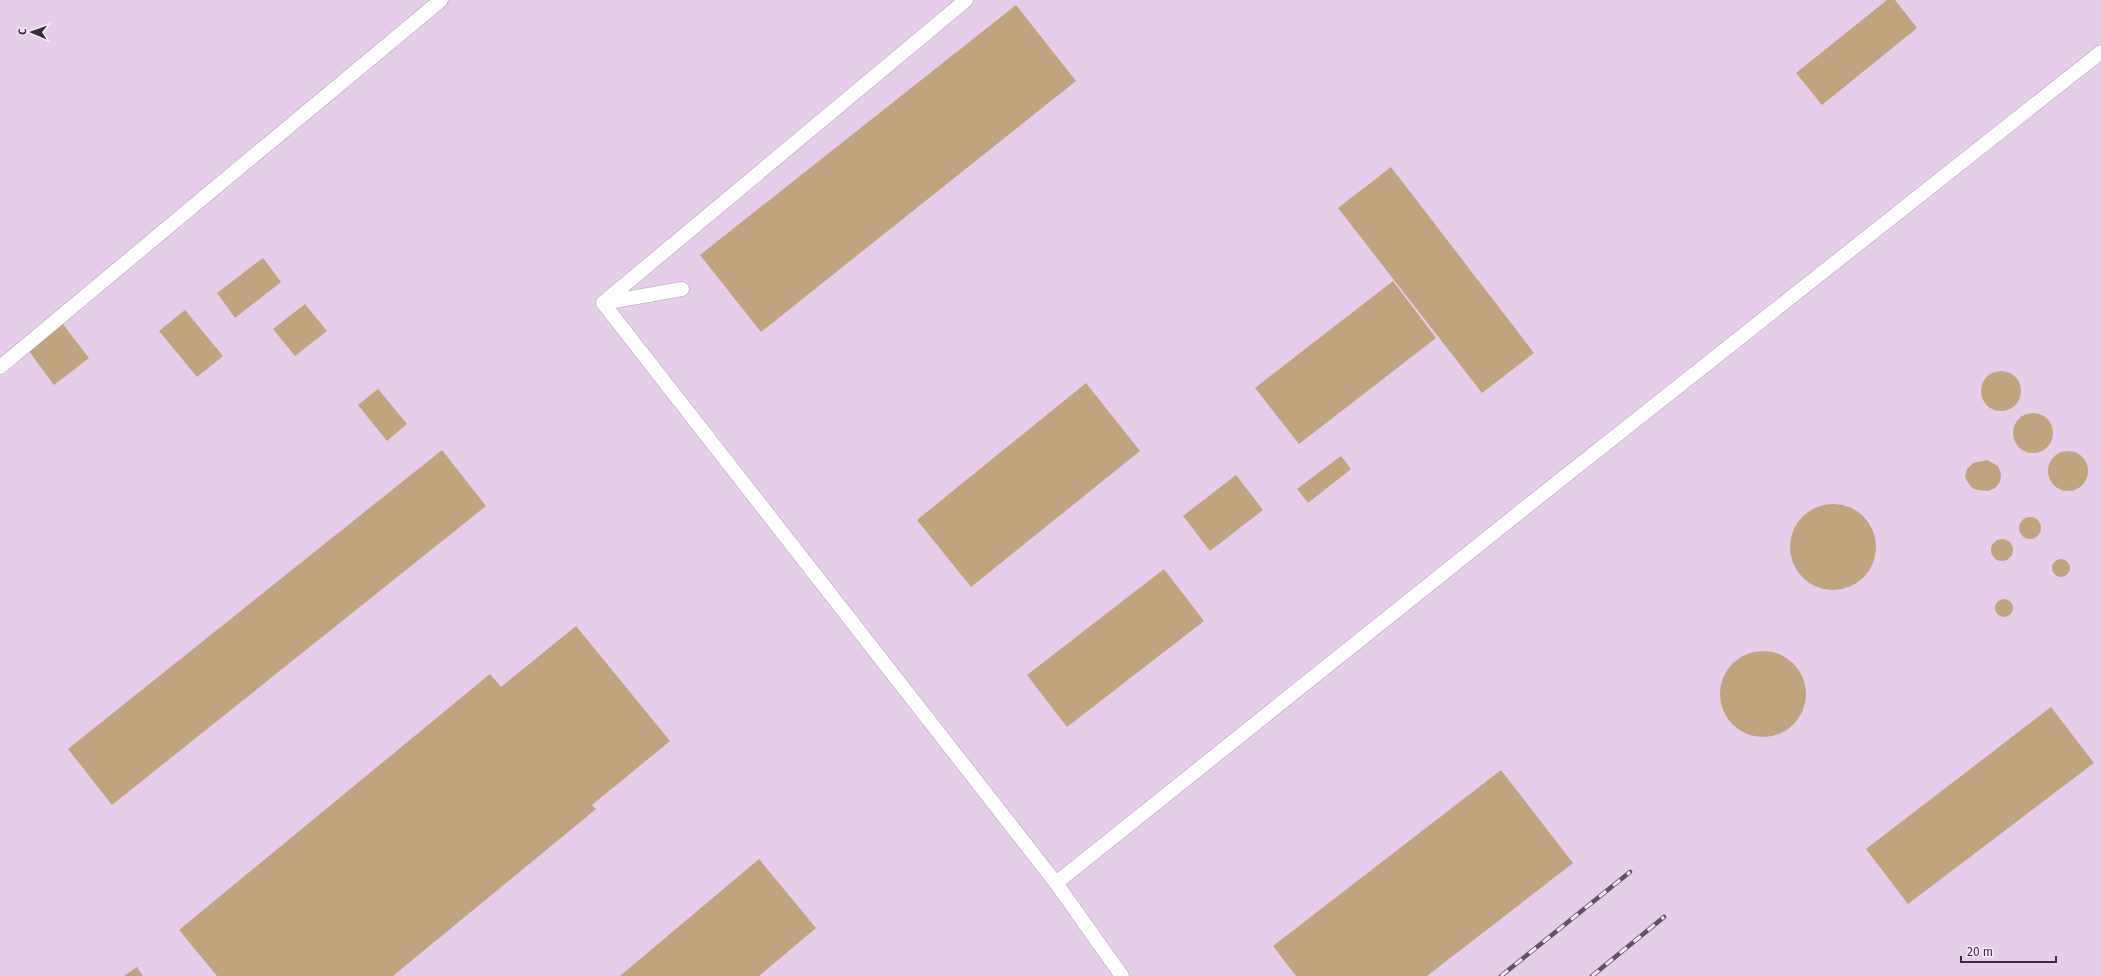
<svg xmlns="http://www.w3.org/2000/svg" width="2101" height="976" font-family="'Fira Sans',sans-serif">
	<rect width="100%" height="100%" fill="#eedaf2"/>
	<!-- built -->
	<rect fill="#e6cdea" x="0" y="0" width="2101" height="976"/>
	<!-- building -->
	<g fill="#c0a47f">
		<polygon points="1887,0 1895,0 1917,28 1822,105 1796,73"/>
		<polygon points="1016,5 1076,81 761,332 700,255"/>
		<polygon points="1391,167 1534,353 1482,393 1338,208"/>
		<polygon points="263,258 281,282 235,318 217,293"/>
		<polygon points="1393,281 1436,338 1299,444 1255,388"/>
		<polygon points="305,304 327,331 295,356 273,329"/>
		<polygon points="185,310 223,356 197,377 159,331"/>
		<polygon points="62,323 89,358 54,385 28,350"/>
		<circle cx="2001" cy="391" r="20"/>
		<polygon points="1086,383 1140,451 971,587 917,520"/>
		<polygon points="378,389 407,424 387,441 358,405"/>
		<circle cx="2033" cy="433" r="20"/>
		<polygon points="442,450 486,506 112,805 68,749"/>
		<circle cx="2068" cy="471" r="20"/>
		<polygon points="1341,456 1351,469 1308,503 1297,489"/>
		<polygon points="1987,460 1998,466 2001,474 2000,482 1995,488 1988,491 1978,490 1972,488 1967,481 1965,477 1967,469 1973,463"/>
		<polygon points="1236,475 1263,510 1210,551 1183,516"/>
		<circle cx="1833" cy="547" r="43"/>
		<circle cx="2030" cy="528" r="11"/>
		<circle cx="2002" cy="550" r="11"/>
		<circle cx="2061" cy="568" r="9"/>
		<polygon points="1164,569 1204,621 1067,727 1027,675"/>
		<circle cx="2004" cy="608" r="9"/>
		<polygon points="576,626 670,741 592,805 596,809 393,976 217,976 179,930 490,674 501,687"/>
		<circle cx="1763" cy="694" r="43"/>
		<polygon points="2051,707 2094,763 1908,904 1866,849"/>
		<polygon points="1501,770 1573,863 1427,976 1296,976 1273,946"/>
		<polygon points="759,859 816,928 759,976 620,976"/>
		<polygon points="137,967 143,976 124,976"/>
	</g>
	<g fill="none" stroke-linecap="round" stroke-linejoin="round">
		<defs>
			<g id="lane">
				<polyline points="682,289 603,303 1056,883 1122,976"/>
				<polyline points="604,302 966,0"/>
				<polyline points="0,367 441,0"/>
				<polyline points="1056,883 1521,511 2101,52"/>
			</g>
		</defs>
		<!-- lane casing -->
		<use href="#lane" stroke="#b4a0b7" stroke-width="15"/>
		<!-- lane -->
		<use href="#lane" stroke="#fff" stroke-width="14"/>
		<defs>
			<g id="rail">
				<polyline points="1501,976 1630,872"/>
				<polyline points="1592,976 1664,917"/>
			</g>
		</defs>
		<!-- rail casing -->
		<use href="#rail" stroke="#5e5460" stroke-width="4.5"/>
		<!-- rail -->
		<use href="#rail" stroke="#fce7ff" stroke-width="3" stroke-dasharray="9" stroke-linecap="butt"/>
	</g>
	<!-- north arrow -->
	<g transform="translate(32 32) rotate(272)" stroke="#fce7ff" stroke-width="3" paint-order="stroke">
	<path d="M0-3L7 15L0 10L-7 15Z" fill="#372f38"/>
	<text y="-6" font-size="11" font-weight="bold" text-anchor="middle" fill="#372f38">С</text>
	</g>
	<!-- scale -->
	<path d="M1961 956v6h95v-6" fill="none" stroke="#372f38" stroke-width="2"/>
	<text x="1967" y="956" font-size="12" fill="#372f38" stroke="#fce7ff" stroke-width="3" paint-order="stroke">20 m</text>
</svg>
